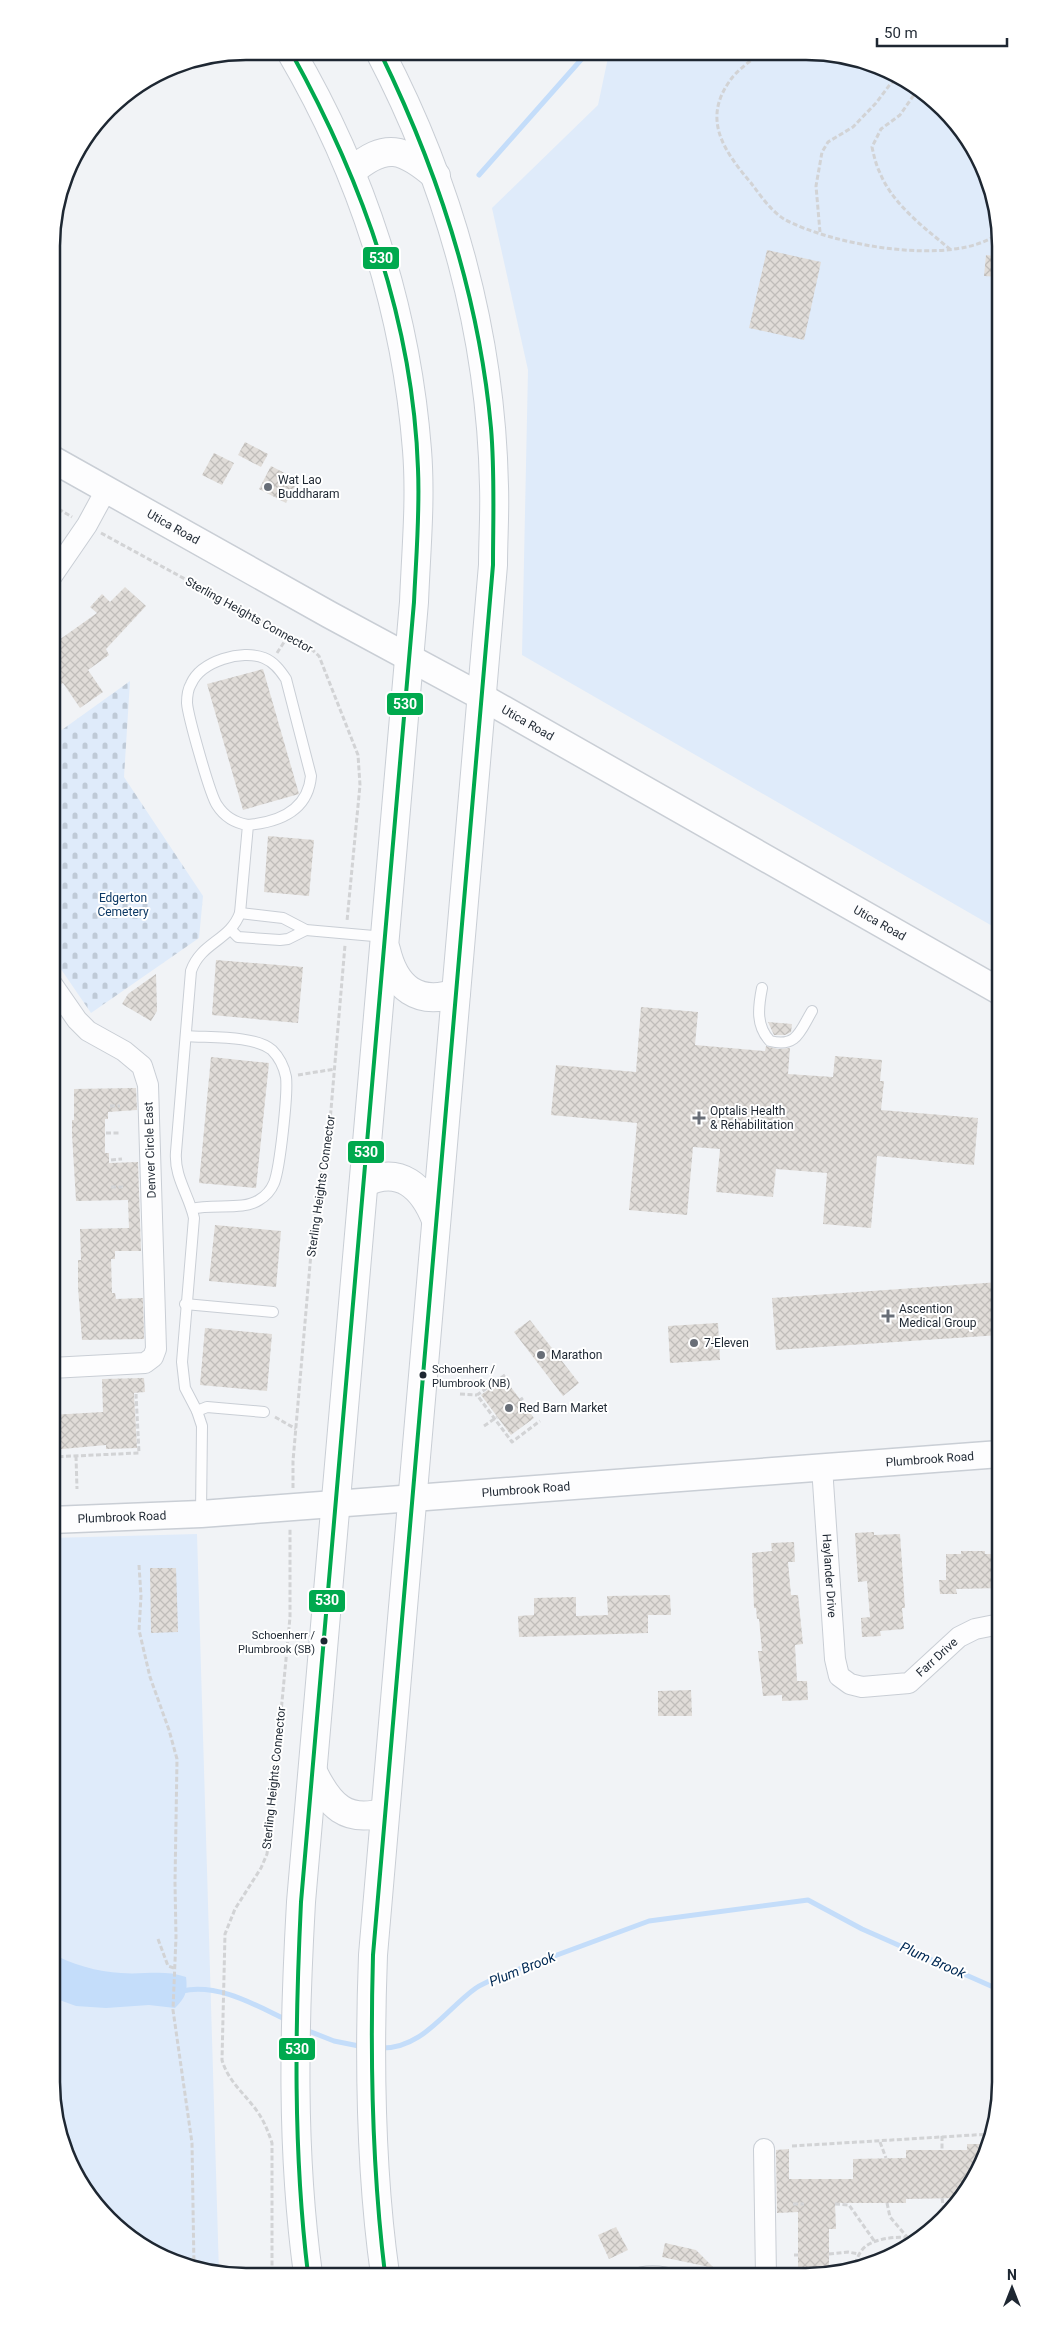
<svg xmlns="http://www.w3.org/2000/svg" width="1052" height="2328" font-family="Roboto,sans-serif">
	<defs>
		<pattern id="cemetery-stones" width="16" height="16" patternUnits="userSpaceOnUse" patternTransform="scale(1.25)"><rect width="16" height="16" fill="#dfebfa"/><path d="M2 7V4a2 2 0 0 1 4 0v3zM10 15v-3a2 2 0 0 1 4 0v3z" fill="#bfcad7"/></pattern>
		<pattern id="building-cross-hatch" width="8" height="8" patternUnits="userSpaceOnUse" patternTransform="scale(1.25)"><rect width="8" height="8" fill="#e0dcd8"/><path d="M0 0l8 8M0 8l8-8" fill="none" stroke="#c0bdba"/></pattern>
	</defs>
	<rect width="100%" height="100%" fill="#f1f3f6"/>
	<!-- grass -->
	<g fill="#dfebfa">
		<polygon points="609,53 843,55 892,72 934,100 974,149 994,196 1001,246 1001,931 522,655 528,370 492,208 598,105"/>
		<path d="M197 1534 219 2273C172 2273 108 2228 84 2190 74 2174 65 2152 59 2134 53 2119 53 2098 51 2082V1538Z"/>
	</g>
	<!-- cemetery -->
	<polygon fill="url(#cemetery-stones)" points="130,681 124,777 203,896 199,938 91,1013 52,956 52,737"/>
	<!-- water -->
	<path fill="#c4ddfa" d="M51 1953C71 1964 98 1972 121 1973 144 1975 164 1969 186 1977 188 1992 185 1998 175 2008L149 2005 106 2008 76 2006 51 1997Z"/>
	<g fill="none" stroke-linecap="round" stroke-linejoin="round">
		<!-- stream -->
		<g stroke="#c4ddfa" stroke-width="5">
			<polyline points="479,175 587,53"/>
			<path d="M182 1991C218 1983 255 2005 287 2020"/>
			<polyline points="306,2030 334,2041 364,2047"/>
			<path d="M380 2048C422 2050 446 2009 476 1988 484 1983 492 1980 500 1976L649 1921 808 1900 862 1929 1000 1990"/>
		</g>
	</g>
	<!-- building -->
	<g fill="url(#building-cross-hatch)">
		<polygon points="767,250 821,262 804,340 749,328"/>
		<polygon points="986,255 1001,257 1001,277 984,276"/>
		<polygon points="245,442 268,454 261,467 238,455"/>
		<polygon points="214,453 234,463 222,485 202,475"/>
		<polygon points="271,466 298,480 286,503 259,489"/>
		<polygon points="125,587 146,606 106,649 109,655 88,670 103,692 80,708 63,683 52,691 52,645 97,613 90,607 102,594 110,602"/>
		<polygon points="263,669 299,794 243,810 207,684"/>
		<polygon points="268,836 314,840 309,896 264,892"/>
		<polygon points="216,960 303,967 298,1023 212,1015"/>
		<polygon points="156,974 157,1011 151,1021 122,1004 128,994"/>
		<polygon points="641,1007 698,1012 695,1045 765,1051 766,1046 778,1049 790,1048 788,1074 833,1077 835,1056 882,1060 880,1081 884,1081 881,1110 978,1118 974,1165 877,1156 871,1228 823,1224 827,1173 776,1169 773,1197 716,1192 720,1149 693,1147 687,1215 629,1210 637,1123 551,1115 556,1065 636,1072"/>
		<polygon points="768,1022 792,1024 791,1032 785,1035 774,1035"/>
		<polygon points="211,1057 269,1063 256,1188 199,1183"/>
		<polygon points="136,1088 137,1110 108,1112 108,1119 105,1119 105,1153 109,1153 109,1163 138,1162 141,1251 115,1251 115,1259 111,1259 112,1293 115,1293 116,1299 143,1298 144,1339 82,1340 78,1287 78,1260 81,1260 80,1229 129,1228 128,1200 76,1201 72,1134 72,1120 74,1120 74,1089"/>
		<polygon points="215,1225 281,1231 276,1287 209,1281"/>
		<polygon points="1000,1282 1000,1335 776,1350 772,1298"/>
		<polygon points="530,1320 579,1383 563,1396 514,1332"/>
		<polygon points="718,1323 720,1360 670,1363 668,1326"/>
		<polygon points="205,1328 272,1334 267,1391 200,1385"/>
		<polygon points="144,1378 145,1392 134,1393 137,1448 106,1449 106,1445 51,1450 51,1415 103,1412 102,1379"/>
		<polygon points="504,1378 534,1418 511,1435 481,1395"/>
		<polygon points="874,1532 874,1535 900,1534 905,1608 902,1608 904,1629 880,1631 881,1636 862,1637 861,1618 870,1617 867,1581 858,1582 855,1533"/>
		<polygon points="794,1542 795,1562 788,1562 791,1595 798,1595 803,1644 795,1645 797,1681 807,1681 808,1700 782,1701 782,1695 763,1696 758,1651 762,1651 759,1619 757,1619 756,1608 754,1608 752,1553 772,1551 771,1543"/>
		<polygon points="961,1551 985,1551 985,1554 1000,1554 1000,1588 956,1589 957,1594 940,1594 939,1580 946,1580 946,1554 961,1554"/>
		<polygon points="150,1568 176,1568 178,1632 151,1633"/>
		<polygon points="670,1595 671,1615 648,1615 648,1633 519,1637 518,1616 534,1615 534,1598 576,1597 576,1616 608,1615 607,1596"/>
		<polygon points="691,1690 692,1716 658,1716 658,1691"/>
		<polygon points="967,2144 989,2144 986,2156 960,2198 906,2199 906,2203 835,2203 836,2229 829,2229 829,2274 798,2277 798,2212 777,2213 776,2150 789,2149 789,2179 853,2179 853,2159 906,2158 906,2150 967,2150"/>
		<polygon points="616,2227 628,2250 609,2259 598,2235"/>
		<polygon points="665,2243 696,2250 714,2268 662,2257"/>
	</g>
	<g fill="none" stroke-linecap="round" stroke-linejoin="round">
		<defs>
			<g id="service">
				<polyline points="240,913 283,918 306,930 385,937"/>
				<polyline points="231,930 238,937 280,940 288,939 306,930"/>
				<path d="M762 988C758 1008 756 1026 770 1041 797 1048 800 1031 812 1011"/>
				<path d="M186 1036C209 1038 254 1035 272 1050 279 1057 284 1067 286 1077 288 1093 280 1168 274 1183 271 1190 266 1196 259 1200 243 1211 212 1203 192 1209"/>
				<polyline points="185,1304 273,1312"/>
				<polyline points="197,1411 207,1407 264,1412"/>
				<path d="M201 1513 202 1426 197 1411 185 1388 182 1362 194 1218C189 1195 174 1177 176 1152L191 971C201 942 230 941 240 913L248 825C235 823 224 816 217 805 210 795 188 716 187 703 187 697 188 689 191 684 201 661 242 649 264 658 274 662 280 670 286 679L311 776C308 810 280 822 248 825"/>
				<path d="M630 2276C646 2269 661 2270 678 2276"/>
			</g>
			<g id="minor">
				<polyline points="52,576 87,525 106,490"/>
				<polyline points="51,1368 145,1363 153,1357 156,1349 148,1085 142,1066 124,1051 88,1031 77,1020 52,984"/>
				<path id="s1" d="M822 1467 835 1659 839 1676 850 1684 862 1687 909 1683 959 1637 975 1629 1000 1624"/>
				<polyline points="764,2149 766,2277"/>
			</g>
			<g id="tertiary">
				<path id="s2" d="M52 459 330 615 482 697 1001 992"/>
				<path id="s3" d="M51 1520 201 1514 1000 1454"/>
			</g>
			<g id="secondary">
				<path d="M291 52C362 173 406 309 417 450 421 500 416 551 414 602L301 1902C294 2026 291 2150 308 2274"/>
				<path d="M380 52C450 186 491 334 494 486 495 512 493 539 493 565L373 1955C369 2061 370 2168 385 2274"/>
				<path d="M352 171C386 142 403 148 436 176"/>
				<path d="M386 950C395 988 418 1006 456 993"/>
				<path d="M364 1183C400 1165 423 1187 436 1220"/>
				<path d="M313 1772C329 1805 346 1824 385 1812"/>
			</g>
		</defs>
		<!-- service casing -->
		<use href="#service" stroke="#c9ced5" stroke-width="12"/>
		<!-- minor casing -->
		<use href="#minor" stroke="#c9ced5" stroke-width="22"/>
		<!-- tertiary casing -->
		<use href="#tertiary" stroke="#c9ced5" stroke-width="29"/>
		<!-- secondary casing -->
		<use href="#secondary" stroke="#c9ced5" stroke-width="30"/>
		<!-- path -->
		<g stroke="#d2d3d5" stroke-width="3" stroke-dasharray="5 2.5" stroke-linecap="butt">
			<path d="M756 56C747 64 735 72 729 82 702 121 725 152 751 183 760 195 771 211 784 219 831 245 954 268 999 233"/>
			<path d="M918 89 900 115 881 129 872 147C874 156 876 165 880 173 893 205 926 229 951 250"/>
			<polyline points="820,232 816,186 822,152 828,142 853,127 876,103 891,83 901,78"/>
			<polyline points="52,505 72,517"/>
			<polyline points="101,533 309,647 319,656 358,755 360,785 347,921"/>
			<polyline points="277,653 288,636"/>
			<polyline points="298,1075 335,1069"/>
			<polyline points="110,1106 120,1106"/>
			<polyline points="106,1133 121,1133"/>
			<polyline points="111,1160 122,1159"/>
			<polyline points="111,1187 123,1187"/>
			<polyline points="505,1375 477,1395 512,1442 540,1421"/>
			<polyline points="460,1394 477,1395"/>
			<polyline points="520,1400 523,1398"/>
			<polyline points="275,1417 296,1429"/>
			<polyline points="484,1426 497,1417"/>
			<polyline points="76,1456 77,1489"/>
			<polyline points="51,1457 139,1453 136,1394"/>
			<polyline points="293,1488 293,1461 313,1230 319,1184 329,1133 345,945"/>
			<polyline points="139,1565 141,1596 139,1630 150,1677 169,1730 177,1759 175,1883 176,1937 173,2010 192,2143 194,2268"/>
			<polyline points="158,1939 168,1966 174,1968"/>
			<polyline points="942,2136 942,2150"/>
			<polyline points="880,2142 886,2158"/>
			<polyline points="792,2146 991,2134"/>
			<polyline points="942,2198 945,2217"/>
			<polyline points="887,2203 890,2217 908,2238"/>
			<polyline points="793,2204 804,2204"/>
			<polyline points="835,2204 849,2205 875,2242"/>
			<polyline points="829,2254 848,2252 859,2254"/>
			<polyline points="794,2255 798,2255"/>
			<path d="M853 2271C855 2263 859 2251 866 2246 879 2237 904 2235 918 2240"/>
			<path d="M272 2273V2143C268 2131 264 2121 257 2111 244 2093 228 2081 222 2060L225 1934 235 1909 261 1868 267 1854 269 1839 290 1617V1529"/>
		</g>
		<!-- service -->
		<use href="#service" stroke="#fdfdfe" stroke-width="10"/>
		<!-- minor -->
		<use href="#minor" stroke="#fdfdfe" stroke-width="20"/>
		<!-- tertiary -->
		<use href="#tertiary" stroke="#fdfdfe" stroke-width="26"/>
		<!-- secondary -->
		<use href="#secondary" stroke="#fdfdfe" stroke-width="28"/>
		<defs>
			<g id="bus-1">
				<path d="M291 52C362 180 413 321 418 469 420 514 416 558 414 602L301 1902C295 2027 293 2150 308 2274"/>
				<path d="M380 52C438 171 479 295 491 428 495 474 493 519 493 565L373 1955C370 2062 372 2168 385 2274"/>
			</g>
		</defs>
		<!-- bus-1 casing -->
		<use href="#bus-1" stroke="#fff" stroke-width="8"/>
		<!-- bus-1 -->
		<use href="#bus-1" stroke="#00a94e" stroke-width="4"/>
	</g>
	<!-- markers -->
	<g fill="#686e77" stroke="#fff" stroke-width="2">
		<circle cx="268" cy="487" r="5"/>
		<path d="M696.5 1110.5h5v5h5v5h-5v5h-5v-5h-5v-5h5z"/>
		<path d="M885.5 1308.5h5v5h5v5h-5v5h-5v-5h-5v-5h5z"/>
		<circle cx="694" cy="1343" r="5"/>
		<circle cx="541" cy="1355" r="5"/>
		<circle cx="509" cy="1408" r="5"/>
	</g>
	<g fill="#1e2732" stroke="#fff" stroke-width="2">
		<circle cx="423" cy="1375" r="4.5"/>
		<circle cx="324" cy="1641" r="4.5"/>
	</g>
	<g text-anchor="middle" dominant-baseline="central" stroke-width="4" stroke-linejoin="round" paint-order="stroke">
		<!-- bus labels -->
		<g font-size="11" fill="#1e2732" stroke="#fff" text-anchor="start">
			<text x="432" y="1369">Schoenherr /<tspan x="432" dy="14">Plumbrook (NB)</tspan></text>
			<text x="315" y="1635" text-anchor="end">Schoenherr /<tspan x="315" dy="14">Plumbrook (SB)</tspan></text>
		</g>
		<!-- poi labels -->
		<g font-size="12" fill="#1e2732" stroke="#fff" text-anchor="start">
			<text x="278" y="480">Wat Lao<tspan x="278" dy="14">Buddharam</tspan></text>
			<text x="710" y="1111">Optalis Health<tspan x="710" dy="14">&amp; Rehabilitation</tspan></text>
			<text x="899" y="1309">Ascention<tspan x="899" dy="14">Medical Group</tspan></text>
			<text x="704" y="1343">7-Eleven</text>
			<text x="551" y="1355">Marathon</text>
			<text x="519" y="1408">Red Barn Market</text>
		</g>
		<!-- street labels -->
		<g font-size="12" fill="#1e2732" stroke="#fff">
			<text stroke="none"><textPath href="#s2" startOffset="139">Utica Road</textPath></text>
			<text transform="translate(249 615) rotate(29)">Sterling Heights Connector</text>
			<text stroke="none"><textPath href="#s2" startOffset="544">Utica Road</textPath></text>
			<text stroke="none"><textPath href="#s2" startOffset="949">Utica Road</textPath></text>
			<text transform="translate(150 1150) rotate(-92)">Denver Circle East</text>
			<text transform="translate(321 1186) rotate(-82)">Sterling Heights Connector</text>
			<text stroke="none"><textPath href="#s3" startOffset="881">Plumbrook Road</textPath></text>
			<text stroke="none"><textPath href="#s3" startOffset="476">Plumbrook Road</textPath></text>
			<text stroke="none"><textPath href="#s3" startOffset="71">Plumbrook Road</textPath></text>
			<text stroke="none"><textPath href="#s1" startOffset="109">Haylander Drive</textPath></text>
			<text stroke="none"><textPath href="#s1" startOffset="321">Farr Drive</textPath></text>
			<text transform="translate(274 1778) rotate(-84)">Sterling Heights Connector</text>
		</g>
		<!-- park labels -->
		<g font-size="12" fill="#0d3965" stroke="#fff">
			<text x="123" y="898">Edgerton<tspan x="123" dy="14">Cemetery</tspan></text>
		</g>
		<!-- water labels -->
		<g font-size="14" font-style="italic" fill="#002954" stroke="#fff">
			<text transform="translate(933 1960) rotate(24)">Plum Brook</text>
			<text transform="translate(522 1969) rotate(-22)">Plum Brook</text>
		</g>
	</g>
	<!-- crop -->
	<path d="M0 0H1052V2328H0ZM246 60H806A186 186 0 0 1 992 246V2082A186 186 0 0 1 806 2268H246A186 186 0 0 1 60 2082V246A186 186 0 0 1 246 60Z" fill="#fff" fill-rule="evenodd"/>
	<path fill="none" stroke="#1e2732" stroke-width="2.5" d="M246 60H806A186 186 0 0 1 992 246V2082A186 186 0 0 1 806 2268H246A186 186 0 0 1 60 2082V246A186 186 0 0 1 246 60Z"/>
	<g stroke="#fff" stroke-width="2">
		<rect x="362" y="246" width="38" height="24" rx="5" fill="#00a94e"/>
		<rect x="386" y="692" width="38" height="24" rx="5" fill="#00a94e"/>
		<rect x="347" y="1140" width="38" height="24" rx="5" fill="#00a94e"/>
		<rect x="308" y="1589" width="38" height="24" rx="5" fill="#00a94e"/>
		<rect x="278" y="2037" width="38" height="24" rx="5" fill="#00a94e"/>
	</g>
	<g font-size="14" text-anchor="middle" font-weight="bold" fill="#fff">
		<text x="381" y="263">530</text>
		<text x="405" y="709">530</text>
		<text x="366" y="1157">530</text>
		<text x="327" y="1605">530</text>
		<text x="297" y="2054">530</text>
	</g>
	<!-- north arrow -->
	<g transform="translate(1012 2288)" stroke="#ffffff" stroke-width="4" paint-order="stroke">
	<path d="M0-4L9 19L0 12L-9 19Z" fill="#1e2732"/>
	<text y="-8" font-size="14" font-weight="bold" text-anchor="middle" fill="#1e2732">N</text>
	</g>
	<!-- scale -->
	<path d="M877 38v8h130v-8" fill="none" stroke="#1e2732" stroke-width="2.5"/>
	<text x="884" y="38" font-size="15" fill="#1e2732" stroke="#ffffff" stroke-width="4" paint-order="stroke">50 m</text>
</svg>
